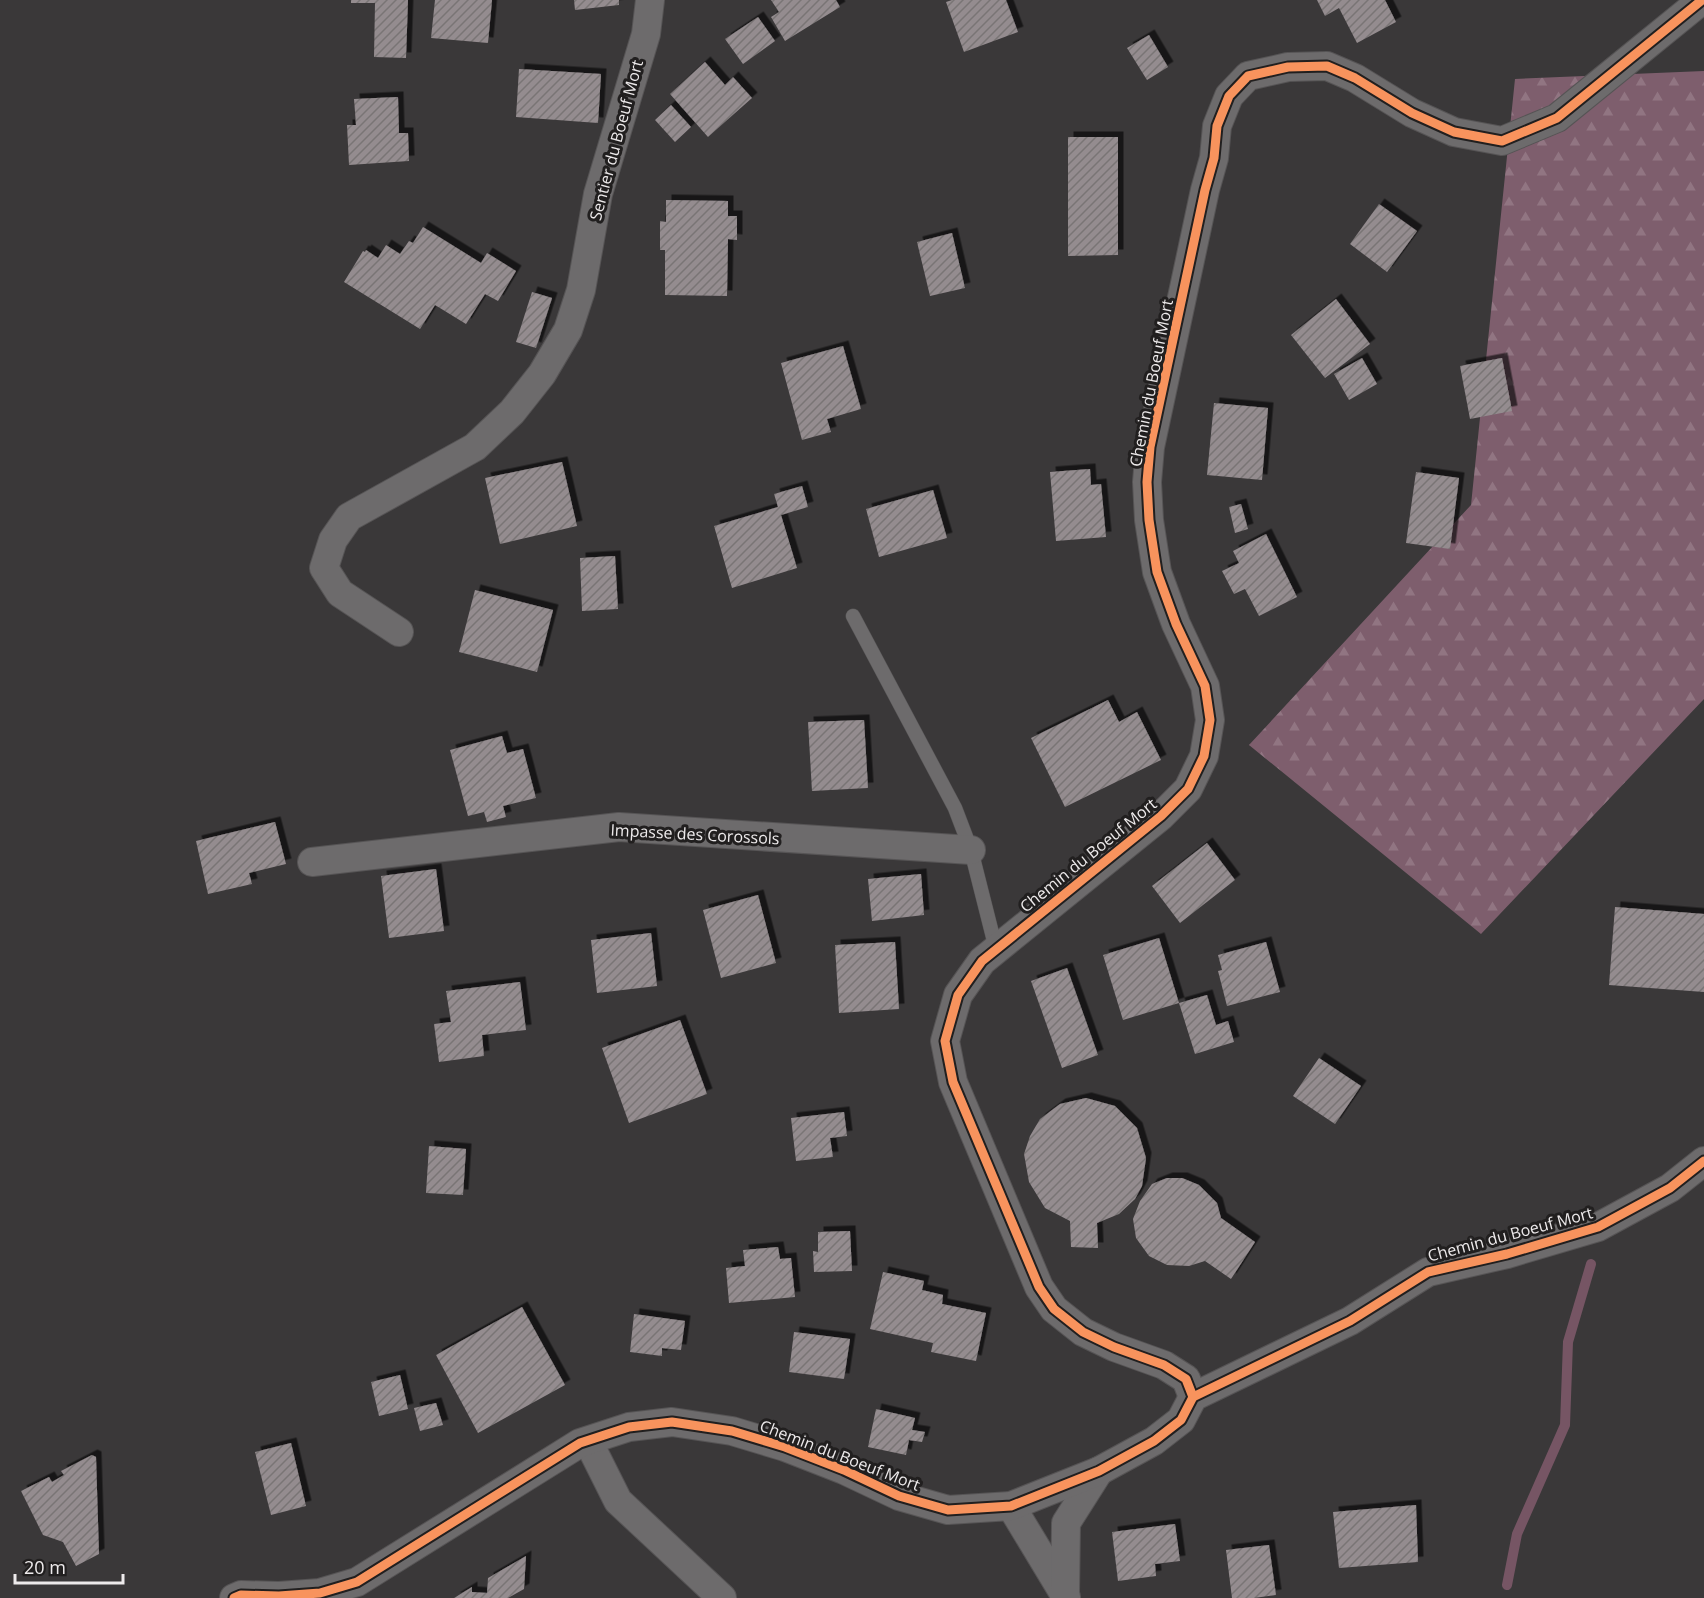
<svg xmlns="http://www.w3.org/2000/svg" width="1704" height="1598" font-family="'Open Sans',sans-serif">
	<defs>
		<pattern id="forest-firs" width="22" height="20" patternUnits="userSpaceOnUse" patternTransform="scale(1.5)"><rect width="22" height="20" fill="#7e5e6d"/><path d="M5 1l3.5 6h-7zM16 11l3.5 6h-7z" fill="#917582"/></pattern>
		<pattern id="building-hatch" width="6" height="6" patternUnits="userSpaceOnUse" patternTransform="scale(1.5)"><rect width="6" height="6" fill="#948c8f"/><path d="M-1 1l2-2M0 6l6-6M5 7l2-2" fill="none" stroke="#797475"/></pattern>
		<filter id="shadow"><feDropShadow dx="5.5" dy="-5.5" stdDeviation="0" flood-color="#0009"/></filter>
	</defs>
	<rect width="100%" height="100%" fill="#3a3839"/>
	<!-- forest -->
	<polygon fill="url(#forest-firs)" points="1704,71 1704,699 1481,934 1249,745 1471,505 1515,79"/>
	<g fill="none" stroke-linecap="round" stroke-linejoin="round">
		<!-- stream -->
		<polyline stroke="#765564" stroke-width="10" points="1507,1585 1517,1534 1565,1425 1568,1342 1591,1264"/>
	</g>
	<!-- building -->
	<g fill="url(#building-hatch)" filter="url(#shadow)">
		<polygon points="351,0 408,0 406,58 374,57 375,3 351,3"/>
		<polygon points="435,0 492,0 488,43 431,38"/>
		<polygon points="574,0 619,0 619,5 575,10"/>
		<polygon points="771,0 836,0 840,7 785,41 771,17 779,12"/>
		<polygon points="952,0 1006,0 1018,32 964,52 946,2"/>
		<polygon points="1317,0 1385,0 1396,22 1357,43 1339,8 1325,16"/>
		<polygon points="758,17 775,41 743,64 725,39"/>
		<polygon points="1149,35 1168,67 1147,80 1127,48"/>
		<polygon points="705,62 725,85 733,77 752,98 708,137 670,94"/>
		<polygon points="519,69 601,74 598,123 516,117"/>
		<polygon points="398,97 399,133 408,133 409,161 349,165 347,125 356,125 354,99"/>
		<polygon points="671,105 691,127 675,142 655,120"/>
		<polygon points="1068,137 1118,137 1118,255 1068,256"/>
		<polygon points="666,200 728,201 728,216 737,216 737,240 728,239 727,296 665,295 665,250 660,250 660,221 666,222"/>
		<polygon points="1379,204 1417,231 1387,272 1350,244"/>
		<polygon points="423,227 481,263 487,253 516,271 498,301 485,294 466,324 435,305 420,329 344,282 363,251 365,252 366,250 378,258 386,245 400,254 409,241 413,243"/>
		<polygon points="952,233 965,288 930,296 917,242"/>
		<polygon points="532,292 552,298 536,348 516,342"/>
		<polygon points="1336,299 1370,344 1325,378 1291,335"/>
		<polygon points="843,346 861,409 827,419 831,432 802,440 781,363"/>
		<polygon points="1362,358 1377,384 1349,400 1334,374"/>
		<polygon points="1502,358 1512,411 1470,419 1460,366"/>
		<polygon points="1214,403 1268,408 1262,480 1207,475"/>
		<polygon points="562,462 577,526 500,544 485,478"/>
		<polygon points="1090,469 1091,485 1101,484 1106,537 1056,541 1050,472"/>
		<polygon points="1416,472 1459,478 1450,549 1406,543"/>
		<polygon points="802,486 808,507 781,515 797,568 732,588 714,526 778,507 774,494"/>
		<polygon points="933,490 947,538 879,557 866,509"/>
		<polygon points="1241,504 1248,529 1235,533 1229,507"/>
		<polygon points="1266,534 1297,597 1259,616 1245,589 1234,594 1222,571 1239,563 1233,551"/>
		<polygon points="615,556 618,609 582,611 580,558"/>
		<polygon points="475,590 553,610 537,672 459,652"/>
		<polygon points="1108,700 1119,722 1137,712 1161,760 1065,807 1031,738"/>
		<polygon points="864,720 868,788 812,791 808,722"/>
		<polygon points="502,736 507,753 523,749 536,798 503,806 506,817 487,822 484,812 468,816 450,750"/>
		<polygon points="275,822 286,864 249,873 252,884 208,894 196,841"/>
		<polygon points="1207,843 1235,880 1180,923 1152,886"/>
		<polygon points="436,869 444,931 389,938 381,876"/>
		<polygon points="921,874 924,915 872,921 868,879"/>
		<polygon points="758,895 776,963 721,978 703,910"/>
		<polygon points="1615,907 1704,914 1704,992 1609,985"/>
		<polygon points="651,933 657,986 597,993 591,940"/>
		<polygon points="1159,938 1179,1003 1123,1020 1103,955"/>
		<polygon points="895,942 899,1009 839,1013 835,945"/>
		<polygon points="1266,942 1280,992 1227,1006 1218,971 1222,970 1218,955"/>
		<polygon points="1067,968 1098,1055 1062,1068 1031,981"/>
		<polygon points="520,982 526,1030 482,1035 484,1056 439,1062 434,1024 451,1022 446,991"/>
		<polygon points="1207,995 1216,1025 1228,1021 1234,1042 1195,1054 1179,1003"/>
		<polygon points="680,1020 707,1094 629,1123 602,1048"/>
		<polygon points="1319,1058 1361,1086 1335,1124 1293,1096"/>
		<polygon points="1086,1098 1115,1106 1137,1128 1146,1158 1142,1186 1135,1199 1119,1214 1097,1223 1098,1248 1071,1247 1070,1221 1045,1208 1029,1182 1024,1154 1030,1136 1040,1119 1060,1104"/>
		<polygon points="844,1112 847,1136 830,1138 833,1157 796,1161 791,1118"/>
		<polygon points="429,1146 466,1149 463,1195 426,1193"/>
		<polygon points="1167,1178 1182,1178 1199,1185 1217,1203 1221,1218 1255,1242 1231,1279 1205,1261 1189,1266 1167,1265 1149,1256 1136,1238 1133,1219 1140,1201 1152,1184"/>
		<polygon points="850,1231 852,1271 814,1272 813,1251 818,1252 818,1232"/>
		<polygon points="778,1247 780,1259 791,1258 795,1297 729,1303 726,1268 745,1266 743,1250"/>
		<polygon points="883,1272 924,1281 922,1290 943,1295 942,1304 986,1313 976,1361 931,1352 933,1343 870,1329"/>
		<polygon points="522,1307 565,1385 478,1433 436,1355"/>
		<polygon points="634,1314 685,1321 681,1350 662,1348 662,1356 630,1352"/>
		<polygon points="794,1332 850,1339 844,1379 789,1372"/>
		<polygon points="400,1375 408,1409 379,1416 371,1382"/>
		<polygon points="436,1403 443,1425 420,1431 414,1408"/>
		<polygon points="876,1409 915,1418 912,1430 925,1432 922,1442 909,1440 906,1455 868,1447"/>
		<polygon points="291,1443 306,1506 271,1515 255,1452"/>
		<polygon points="92,1455 96,1457 99,1554 76,1566 63,1542 43,1535 21,1491 49,1477 52,1482 64,1475 61,1471"/>
		<polygon points="1416,1505 1418,1562 1339,1568 1333,1512"/>
		<polygon points="1175,1524 1180,1561 1155,1564 1156,1576 1118,1581 1112,1532"/>
		<polygon points="1269,1545 1276,1595 1254,1598 1232,1598 1226,1550"/>
		<polygon points="526,1556 524,1589 508,1598 454,1598 472,1587 472,1592 487,1593 488,1578"/>
	</g>
	<g fill="none" stroke-linecap="round" stroke-linejoin="round">
		<defs>
			<polyline id="service" points="853,616 955,808 971,850 996,949"/>
			<g id="minor">
				<polyline points="399,632 340,593 324,568 333,540 349,517 475,447 512,412 542,374 568,330 581,290 598,194 646,34 650,0"/>
				<polyline points="312,862 619,827 971,850"/>
				<polyline points="1193,1397 1186,1379 1164,1365 1114,1347 1083,1332 1054,1309 1039,1287 953,1082 945,1041 958,995 982,961 1161,816 1188,789 1204,756 1210,720 1205,686 1176,624 1157,572 1149,520 1147,482 1150,447 1205,190 1214,158 1217,126 1229,96 1248,76 1288,67 1327,66 1355,78 1412,113 1454,132 1502,141 1557,118 1702,0"/>
				<polyline points="588,1441 618,1501 722,1598"/>
				<polyline points="1011,1506 1066,1597"/>
				<polyline points="1065,1596 1066,1523 1099,1471"/>
				<polyline points="234,1598 241,1595 279,1596 320,1593 357,1582 580,1443 629,1427 672,1422 732,1431 785,1447 844,1470 899,1496 948,1510 1011,1506 1099,1471 1154,1441 1181,1420 1193,1397 1350,1321 1428,1272 1507,1254 1598,1227 1670,1188 1704,1161"/>
			</g>
		</defs>
		<!-- service casing -->
		<use href="#service" stroke="#565455" stroke-width="15"/>
		<!-- minor casing -->
		<use href="#minor" stroke="#565455" stroke-width="30"/>
		<!-- service -->
		<use href="#service" stroke="#6d6b6c" stroke-width="14"/>
		<!-- minor -->
		<use href="#minor" stroke="#6d6b6c" stroke-width="28"/>
		<defs>
			<g id="cycleway">
				<polyline points="1193,1397 1186,1379 1164,1365 1114,1347 1083,1332 1054,1309 1039,1287 953,1082 945,1041 958,995 982,961 1161,816 1188,789 1204,756 1210,720 1205,686 1176,624 1157,572 1149,520 1147,482 1150,447 1205,190 1214,158 1217,126 1229,96 1248,76 1288,67 1327,66 1355,78 1412,113 1454,132 1502,141 1557,118 1702,0"/>
				<polyline points="234,1598 241,1595 279,1596 320,1593 357,1582 580,1443 629,1427 672,1422 732,1431 785,1447 844,1470 899,1496 948,1510 1011,1506 1099,1471 1154,1441 1181,1420 1193,1397 1350,1321 1428,1272 1507,1254 1598,1227 1670,1188 1704,1161"/>
			</g>
		</defs>
		<!-- cycleway casing -->
		<use href="#cycleway" stroke="#211f1f" stroke-width="13"/>
		<!-- cycleway -->
		<use href="#cycleway" stroke="#f8935d" stroke-width="9"/>
	</g>
	<g text-anchor="middle" dominant-baseline="central" stroke-width="6" stroke-linejoin="round" paint-order="stroke">
		<!-- street labels -->
		<g font-size="16" fill="#edeaeb" stroke="#211f1f">
			<text transform="translate(616 140) rotate(-75)">Sentier du Boeuf Mort</text>
			<text transform="translate(1151 383) rotate(-79)">Chemin du Boeuf Mort</text>
			<text transform="translate(695 834) rotate(3)">Impasse des Corossols</text>
			<text transform="translate(1088 855) rotate(-39)">Chemin du Boeuf Mort</text>
			<text transform="translate(1510 1234) rotate(-15)">Chemin du Boeuf Mort</text>
			<text transform="translate(840 1455) rotate(21)">Chemin du Boeuf Mort</text>
		</g>
	</g>
	<!-- scale -->
	<path d="M15 1574v9h108v-9" fill="none" stroke="#edeaeb" stroke-width="3"/>
	<text x="24" y="1574" font-size="18" fill="#edeaeb" stroke="#211f1f" stroke-width="4.5" paint-order="stroke">20 m</text>
</svg>
